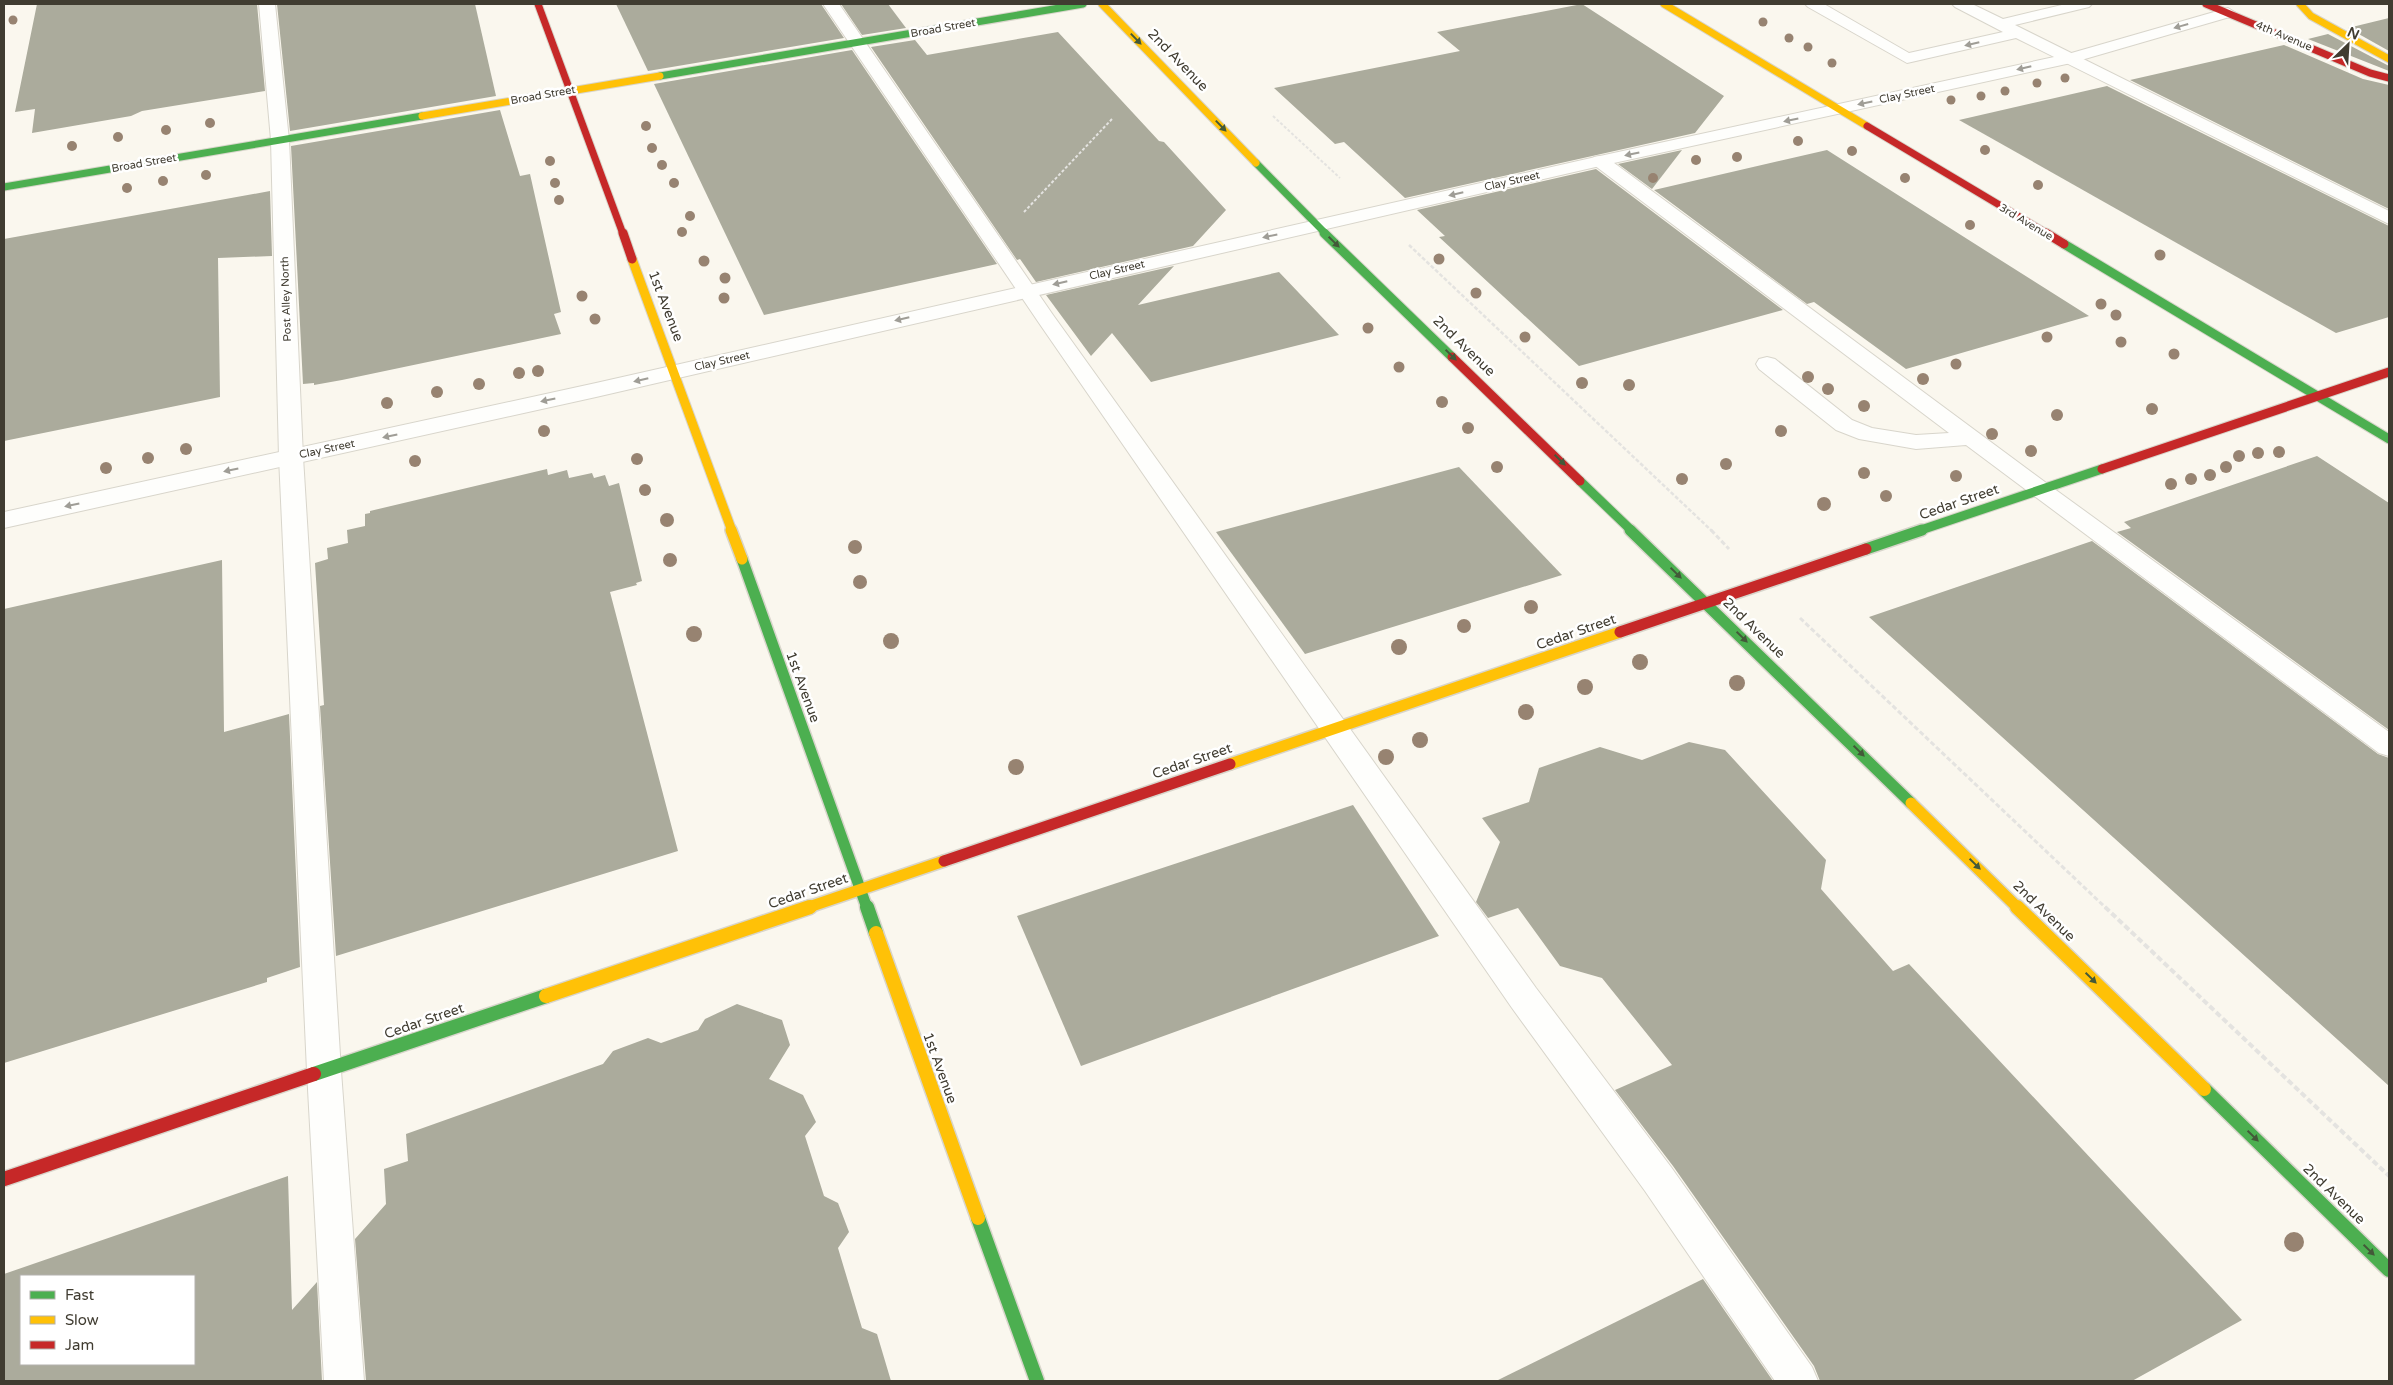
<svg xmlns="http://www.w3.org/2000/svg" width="2393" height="1385" font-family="'Varela Round',sans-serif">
	<rect width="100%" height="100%" fill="#faf7ee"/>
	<!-- building -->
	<g fill="#abab9c" fill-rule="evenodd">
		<polygon points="37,4 257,4 265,91 142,111 131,116 32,133 35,109 15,112"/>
		<polygon points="277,4 475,4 496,96 290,131"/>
		<polygon points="616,4 821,4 844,38 648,71"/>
		<polygon points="841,4 888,4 906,28 862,35"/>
		<polygon points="1582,4 1724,96 1695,133 1405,198 1344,142 1335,144 1274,88 1460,51 1437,32"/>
		<polygon points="2389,18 2389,51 2348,28"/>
		<polygon points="1058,32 1159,141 1164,142 1226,210 1193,246 1036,282 1020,259 1017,260 871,47 915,40 927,55"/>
		<polygon points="2328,34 2389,66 2389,71 2308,39"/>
		<polygon points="2284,45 2363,79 2389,85 2389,209 2130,80"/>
		<polygon points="852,50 997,264 764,315 654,84"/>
		<polygon points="2107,86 2389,226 2389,317 2336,333 1959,120"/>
		<polygon points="500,110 520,176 530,174 561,312 554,314 561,334 342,380 314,385 314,383 303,384 291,146"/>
		<polygon points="1682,150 1652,189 1618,164"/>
		<polygon points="1827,150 1994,256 2089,316 1906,369 1814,302 1807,304 1654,190"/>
		<polygon points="1596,169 1783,310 1579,366 1439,237 1445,236 1417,210"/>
		<polygon points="270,191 272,256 218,258 220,397 4,441 4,239"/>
		<polygon points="1174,266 1138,305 1279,272 1339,335 1151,382 1112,333 1091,356 1046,295"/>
		<polygon points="2317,456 2389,503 2389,730 2117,532 2131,528 2124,522"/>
		<polygon points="1459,467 1562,575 1305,654 1216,532"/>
		<polygon points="547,469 548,475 567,470 569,478 592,473 594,478 605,475 609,486 619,483 642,581 636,583 637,585 610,592 678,851 336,956 320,706 324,705 315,563 328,559 327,548 348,543 347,530 365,526 365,514 370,513 370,511"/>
		<polygon points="2092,541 2378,754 2389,758 2389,1086 1869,617"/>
		<polygon points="222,560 224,732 289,714 300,967 267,978 267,982 4,1063 4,609"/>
		<polygon points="1689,742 1725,750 1826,860 1821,889 1893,971 1909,964 2242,1320 2132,1381 1820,1381 1814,1366 1673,1166 1615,1090 1672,1065 1602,978 1560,966 1518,908 1488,918 1476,902 1500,842 1482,818 1529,802 1539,768 1600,747 1642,760"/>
		<polygon points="1353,805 1439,936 1081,1066 1017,916"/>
		<polygon points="737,1004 782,1020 790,1045 769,1079 803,1095 816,1122 805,1136 824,1196 838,1203 849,1232 838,1248 862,1328 877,1334 891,1381 366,1381 355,1239 386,1204 384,1169 408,1161 406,1134 603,1064 613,1051 648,1038 661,1043 698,1030 705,1019"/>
		<path d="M288 1176 292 1310 317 1282 322 1381H4V1274ZM21 1276H194V1364H21Z"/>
		<polygon points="1703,1279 1773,1381 1496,1381"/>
	</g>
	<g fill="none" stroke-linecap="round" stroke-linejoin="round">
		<defs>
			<g id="lane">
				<polygon points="259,4 275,4 289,140 303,457 341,1071 364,1381 324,1381 307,1071 279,457 271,140"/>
				<polygon points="823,4 839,4 1053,315 1536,988 1671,1167 1812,1367 1818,1381 1775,1381 1645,1191 1512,1008 1039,323"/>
				<polygon points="1805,4 1824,4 1909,53 2003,32 1955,7 1952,4 1972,4 2003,19 2066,4 2092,4 2089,7 2015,25 2389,211 2389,224 2016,38 1907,63 1808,7"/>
				<polygon points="1600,156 1606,157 2049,485 2389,732 2389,756 2379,753 1966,445 1916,449 1859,439 1836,430 1759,369 1756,364 1759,359 1767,357 1775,359 1852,420 1872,428 1916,435 1949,433 1594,165 1591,161 1594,157"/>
			</g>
			<polygon id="street" points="2228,8 2236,13 2233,16 2071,63 1600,166 596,397 4,528 4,512 596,383 1600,156 2068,54"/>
			<g id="fast-far3">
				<polyline points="660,76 1083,4"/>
				<polyline points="1256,163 1326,234"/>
				<polyline points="4,187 422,116"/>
			</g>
			<g id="fast-far2">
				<polyline points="1324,233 1452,357"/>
				<polyline points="2064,244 2389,439"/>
				<polyline points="1580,481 1632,531"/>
				<polyline points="1918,531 2102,469"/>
			</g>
			<g id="fast-far1">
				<polyline points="1630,530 1911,803"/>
				<polyline points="1866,549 1922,530"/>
				<polyline points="742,559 867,908"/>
			</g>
			<g id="fast">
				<polyline points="867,907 876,933"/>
				<polyline points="314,1074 546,996"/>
				<polyline points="2204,1089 2389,1270"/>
				<polyline points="978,1218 1037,1381"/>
			</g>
			<g id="slow-far3">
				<polyline points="1102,4 1256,163"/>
				<polyline points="1664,4 1867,126"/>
				<polyline points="2300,4 2311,16 2389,59"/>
				<polyline points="422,116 660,76"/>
			</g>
			<polyline id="slow-far2" points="632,259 732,531"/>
			<g id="slow-far1">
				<polyline points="731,530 742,559"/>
				<polyline points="1230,764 1620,632"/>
				<polyline points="1911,803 2018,908"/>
				<polyline points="806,908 944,861"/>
			</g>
			<g id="slow">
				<polyline points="2017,907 2204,1089"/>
				<polyline points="876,933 978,1218"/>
				<polyline points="546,996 810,907"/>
			</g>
			<g id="jam-far3">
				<polyline points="538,4 623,234"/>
				<polyline points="2206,4 2370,73 2389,78"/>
				<polyline points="1867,126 2048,234"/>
			</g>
			<g id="jam-far2">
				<polyline points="623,233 632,259"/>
				<polyline points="2046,233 2064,244"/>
				<polyline points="1452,357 1580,481"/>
				<polyline points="2102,469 2389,372"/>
			</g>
			<g id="jam-far1">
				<polyline points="1620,632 1866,549"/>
				<polyline points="944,861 1230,764"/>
			</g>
			<polyline id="jam" points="4,1179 314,1074"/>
		</defs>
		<!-- lane casing -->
		<use href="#lane" stroke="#d8d5cb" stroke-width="2"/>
		<!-- street casing -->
		<use href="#street" stroke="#d8d5cb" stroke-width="2"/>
		<!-- fast-far3 casing -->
		<use href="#fast-far3" stroke="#d8d5cb" stroke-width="9"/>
		<!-- fast-far2 casing -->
		<use href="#fast-far2" stroke="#d8d5cb" stroke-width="11"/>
		<!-- fast-far1 casing -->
		<use href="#fast-far1" stroke="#d8d5cb" stroke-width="14"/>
		<!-- fast casing -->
		<use href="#fast" stroke="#d8d5cb" stroke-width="17"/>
		<!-- slow-far3 casing -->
		<use href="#slow-far3" stroke="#d8d5cb" stroke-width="9"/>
		<!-- slow-far2 casing -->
		<use href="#slow-far2" stroke="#d8d5cb" stroke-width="11"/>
		<!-- slow-far1 casing -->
		<use href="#slow-far1" stroke="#d8d5cb" stroke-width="14"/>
		<!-- slow casing -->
		<use href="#slow" stroke="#d8d5cb" stroke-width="17"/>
		<!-- jam-far3 casing -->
		<use href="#jam-far3" stroke="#d8d5cb" stroke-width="9"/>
		<!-- jam-far2 casing -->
		<use href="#jam-far2" stroke="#d8d5cb" stroke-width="11"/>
		<!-- jam-far1 casing -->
		<use href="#jam-far1" stroke="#d8d5cb" stroke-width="14"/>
		<!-- jam casing -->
		<use href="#jam" stroke="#d8d5cb" stroke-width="17"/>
		<!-- path-far3 -->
		<g stroke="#e4e3e0" stroke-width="2" stroke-dasharray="3 2" stroke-linecap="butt">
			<polyline points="1273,116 1340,178"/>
			<polyline points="1024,212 1112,119"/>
		</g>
		<!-- path-far2 -->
		<polyline stroke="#e4e3e0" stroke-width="2.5" stroke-dasharray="4 2" stroke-linecap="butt" points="1409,245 1712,531"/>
		<!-- path-far1 -->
		<g stroke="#e4e3e0" stroke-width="3" stroke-dasharray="5 2.5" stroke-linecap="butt">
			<polyline points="1711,530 1729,549"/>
			<polyline points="1800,618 2106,908"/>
		</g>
		<!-- path -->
		<polyline stroke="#e4e3e0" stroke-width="4" stroke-dasharray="6 3" stroke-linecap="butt" points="2105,907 2389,1176"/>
		<!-- lane -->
		<use href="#lane" fill="#fefefc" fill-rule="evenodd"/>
		<!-- street -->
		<use href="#street" fill="#fefefc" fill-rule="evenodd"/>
		<!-- fast-far3 -->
		<use href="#fast-far3" stroke="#4caf50" stroke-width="7"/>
		<!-- fast-far2 -->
		<use href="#fast-far2" stroke="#4caf50" stroke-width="9"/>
		<!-- fast-far1 -->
		<use href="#fast-far1" stroke="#4caf50" stroke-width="11"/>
		<!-- fast -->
		<use href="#fast" stroke="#4caf50" stroke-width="14"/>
		<!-- slow-far3 -->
		<use href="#slow-far3" stroke="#ffc107" stroke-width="7"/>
		<!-- slow-far2 -->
		<use href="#slow-far2" stroke="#ffc107" stroke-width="9"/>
		<!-- slow-far1 -->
		<use href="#slow-far1" stroke="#ffc107" stroke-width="11"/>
		<!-- slow -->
		<use href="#slow" stroke="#ffc107" stroke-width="14"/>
		<!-- jam-far3 -->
		<use href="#jam-far3" stroke="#c62828" stroke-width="7"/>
		<!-- jam-far2 -->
		<use href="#jam-far2" stroke="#c62828" stroke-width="9"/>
		<!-- jam-far1 -->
		<use href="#jam-far1" stroke="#c62828" stroke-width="11"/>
		<!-- jam -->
		<use href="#jam" stroke="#c62828" stroke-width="14"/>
	</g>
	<!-- trees -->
	<g fill="#978371">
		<circle cx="13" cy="20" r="4.5"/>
		<circle cx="1763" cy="22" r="4.5"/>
		<circle cx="1789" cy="38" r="4.5"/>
		<circle cx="1808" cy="47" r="4.5"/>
		<circle cx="1832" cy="63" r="4.5"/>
		<circle cx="2065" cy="78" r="4.5"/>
		<circle cx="2037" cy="83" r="4.5"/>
		<circle cx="2005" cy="91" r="4.5"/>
		<circle cx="1981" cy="96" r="4.5"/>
		<circle cx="1951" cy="100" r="4.5"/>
		<circle cx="210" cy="123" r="5"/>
		<circle cx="646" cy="126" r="5"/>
		<circle cx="166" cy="130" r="5"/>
		<circle cx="118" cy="137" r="5"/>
		<circle cx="1798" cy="141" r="5"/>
		<circle cx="72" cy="146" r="5"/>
		<circle cx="652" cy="148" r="5"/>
		<circle cx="1985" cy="150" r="5"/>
		<circle cx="1852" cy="151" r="5"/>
		<circle cx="1737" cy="157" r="5"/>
		<circle cx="1696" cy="160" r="5"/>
		<circle cx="550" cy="161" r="5"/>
		<circle cx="662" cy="165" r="5"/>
		<circle cx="206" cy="175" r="5"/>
		<circle cx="1653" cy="178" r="5"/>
		<circle cx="1905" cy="178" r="5"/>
		<circle cx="163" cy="181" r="5"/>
		<circle cx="555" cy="183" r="5"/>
		<circle cx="674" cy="183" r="5"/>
		<circle cx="2038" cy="185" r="5"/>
		<circle cx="127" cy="188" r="5"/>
		<circle cx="559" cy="200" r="5"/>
		<circle cx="690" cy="216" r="5"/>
		<circle cx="1970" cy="225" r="5"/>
		<circle cx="682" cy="232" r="5"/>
		<circle cx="2160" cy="255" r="5.5"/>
		<circle cx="1439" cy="259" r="5.5"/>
		<circle cx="704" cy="261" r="5.5"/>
		<circle cx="725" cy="278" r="5.5"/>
		<circle cx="1476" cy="293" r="5.5"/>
		<circle cx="582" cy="296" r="5.5"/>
		<circle cx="724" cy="298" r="5.5"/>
		<circle cx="2101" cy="304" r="5.5"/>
		<circle cx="2116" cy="315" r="5.5"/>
		<circle cx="595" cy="319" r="5.5"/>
		<circle cx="1368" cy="328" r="5.5"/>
		<circle cx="1525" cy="337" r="5.5"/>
		<circle cx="2047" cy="337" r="5.5"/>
		<circle cx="2121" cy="342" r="5.5"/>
		<circle cx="2174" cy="354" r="5.5"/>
		<circle cx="1956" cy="364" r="5.5"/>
		<circle cx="1399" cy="367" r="5.5"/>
		<circle cx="538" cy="371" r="6"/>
		<circle cx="519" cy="373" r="6"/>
		<circle cx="1808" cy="377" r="6"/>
		<circle cx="1923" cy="379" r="6"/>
		<circle cx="1582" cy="383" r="6"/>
		<circle cx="479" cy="384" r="6"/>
		<circle cx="1629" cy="385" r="6"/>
		<circle cx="1828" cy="389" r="6"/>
		<circle cx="437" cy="392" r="6"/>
		<circle cx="1442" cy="402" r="6"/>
		<circle cx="387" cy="403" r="6"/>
		<circle cx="1864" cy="406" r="6"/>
		<circle cx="2152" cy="409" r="6"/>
		<circle cx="2057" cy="415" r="6"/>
		<circle cx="1468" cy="428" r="6"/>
		<circle cx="544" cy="431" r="6"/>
		<circle cx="1781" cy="431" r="6"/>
		<circle cx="1992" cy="434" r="6"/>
		<circle cx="186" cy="449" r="6"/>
		<circle cx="2031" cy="451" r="6"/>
		<circle cx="2279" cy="452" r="6"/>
		<circle cx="2258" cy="453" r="6"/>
		<circle cx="2239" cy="456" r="6"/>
		<circle cx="148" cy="458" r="6"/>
		<circle cx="637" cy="459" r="6"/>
		<circle cx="415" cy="461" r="6"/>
		<circle cx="1726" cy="464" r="6"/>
		<circle cx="1497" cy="467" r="6"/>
		<circle cx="2226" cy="467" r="6"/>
		<circle cx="106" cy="468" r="6"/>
		<circle cx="1864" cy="473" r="6"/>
		<circle cx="2210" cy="475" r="6"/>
		<circle cx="1956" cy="476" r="6"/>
		<circle cx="1682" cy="479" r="6"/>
		<circle cx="2191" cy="479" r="6"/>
		<circle cx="2171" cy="484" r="6"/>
		<circle cx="645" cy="490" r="6"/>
		<circle cx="1886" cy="496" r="6"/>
		<circle cx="1824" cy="504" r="7"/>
		<circle cx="667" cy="520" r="7"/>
		<circle cx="855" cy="547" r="7"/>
		<circle cx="670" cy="560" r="7"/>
		<circle cx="860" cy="582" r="7"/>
		<circle cx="1531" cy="607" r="7"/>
		<circle cx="1464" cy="626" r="7"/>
		<circle cx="694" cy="634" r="8"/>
		<circle cx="891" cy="641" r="8"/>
		<circle cx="1399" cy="647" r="8"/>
		<circle cx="1640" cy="662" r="8"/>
		<circle cx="1737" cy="683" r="8"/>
		<circle cx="1585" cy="687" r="8"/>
		<circle cx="1526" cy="712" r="8"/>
		<circle cx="1420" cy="740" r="8"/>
		<circle cx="1386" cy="757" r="8"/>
		<circle cx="1016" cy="767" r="8"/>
		<circle cx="2294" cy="1242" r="10"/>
	</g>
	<!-- one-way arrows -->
	<defs><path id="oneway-solid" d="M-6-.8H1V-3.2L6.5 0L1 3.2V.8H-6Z" transform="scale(1.25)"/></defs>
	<g fill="#9f9d96">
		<use href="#oneway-solid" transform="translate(2181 26) rotate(164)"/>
		<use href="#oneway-solid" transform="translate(1972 44) rotate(167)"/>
		<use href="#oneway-solid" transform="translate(2024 68) rotate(167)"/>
		<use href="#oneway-solid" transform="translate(1865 103) rotate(168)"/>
		<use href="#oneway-solid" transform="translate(1791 120) rotate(168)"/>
		<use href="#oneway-solid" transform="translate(1632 154) rotate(168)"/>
		<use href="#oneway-solid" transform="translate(1456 194) rotate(167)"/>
		<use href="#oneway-solid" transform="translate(1270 236) rotate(168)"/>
		<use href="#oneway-solid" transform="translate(1060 283) rotate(167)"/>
		<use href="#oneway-solid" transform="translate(902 319) rotate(167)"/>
		<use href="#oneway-solid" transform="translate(641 380) rotate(167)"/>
		<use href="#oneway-solid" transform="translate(548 400) rotate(168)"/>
		<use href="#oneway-solid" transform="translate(390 436) rotate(168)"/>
		<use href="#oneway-solid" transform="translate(231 470) rotate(168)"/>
		<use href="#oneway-solid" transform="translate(72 505) rotate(168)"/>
	</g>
	<g fill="#435939">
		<use href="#oneway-solid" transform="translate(1136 39) rotate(46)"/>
		<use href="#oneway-solid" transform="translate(1221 126) rotate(46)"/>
		<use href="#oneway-solid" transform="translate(1334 242) rotate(44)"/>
		<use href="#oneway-solid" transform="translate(1451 355) rotate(44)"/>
		<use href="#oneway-solid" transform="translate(1560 460) rotate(44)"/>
		<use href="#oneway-solid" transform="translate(1676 573) rotate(44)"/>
		<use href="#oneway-solid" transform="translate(1742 637) rotate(44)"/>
		<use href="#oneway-solid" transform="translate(1859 751) rotate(44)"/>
		<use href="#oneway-solid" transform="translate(1975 864) rotate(44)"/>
		<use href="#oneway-solid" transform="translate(2091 978) rotate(44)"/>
		<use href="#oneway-solid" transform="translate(2253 1136) rotate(44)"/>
		<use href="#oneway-solid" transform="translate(2369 1250) rotate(44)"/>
	</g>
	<g text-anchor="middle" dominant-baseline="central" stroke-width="5" stroke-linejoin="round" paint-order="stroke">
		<!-- far-street labels -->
		<g font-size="11" fill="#403c31" stroke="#fff">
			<text transform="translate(943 28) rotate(-10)">Broad Street</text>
			<text transform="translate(2284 36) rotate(23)">4th Avenue</text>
			<text transform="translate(1907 94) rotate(-12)">Clay Street</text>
			<text transform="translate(543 95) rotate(-10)">Broad Street</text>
			<text transform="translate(144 163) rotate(-10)">Broad Street</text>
			<text transform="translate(1512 181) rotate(-13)">Clay Street</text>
			<text transform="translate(2026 222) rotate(31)">3rd Avenue</text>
			<text transform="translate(1117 270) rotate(-13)">Clay Street</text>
			<text transform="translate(286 299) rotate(-92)">Post Alley North</text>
			<text transform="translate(722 361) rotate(-13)">Clay Street</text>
			<text transform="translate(327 449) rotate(-12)">Clay Street</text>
		</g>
		<!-- street labels -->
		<g font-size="14" fill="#403c31" stroke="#fff">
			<text transform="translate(1178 60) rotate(46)">2nd Avenue</text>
			<text transform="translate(666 306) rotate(69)">1st Avenue</text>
			<text transform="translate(1464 346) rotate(44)">2nd Avenue</text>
			<text transform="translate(1959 502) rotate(-19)">Cedar Street</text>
			<text transform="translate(1754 628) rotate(44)">2nd Avenue</text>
			<text transform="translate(1576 632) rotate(-19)">Cedar Street</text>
			<text transform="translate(803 687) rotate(70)">1st Avenue</text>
			<text transform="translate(1192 761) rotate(-19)">Cedar Street</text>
			<text transform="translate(808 891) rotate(-19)">Cedar Street</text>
			<text transform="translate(2044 911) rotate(44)">2nd Avenue</text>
			<text transform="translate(424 1021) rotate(-19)">Cedar Street</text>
			<text transform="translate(940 1068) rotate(70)">1st Avenue</text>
			<text transform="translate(2334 1194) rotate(44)">2nd Avenue</text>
		</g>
	</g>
	<!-- border -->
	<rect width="2393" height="1385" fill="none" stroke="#403c31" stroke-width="10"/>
	<!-- legend -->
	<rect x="20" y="1275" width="175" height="90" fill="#ffffff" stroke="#b3b1ad"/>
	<rect x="30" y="1291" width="25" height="8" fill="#4caf50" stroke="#b3b1ad"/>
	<text x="65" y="1300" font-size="15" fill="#403c31">Fast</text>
	<rect x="30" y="1316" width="25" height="8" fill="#ffc107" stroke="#b3b1ad"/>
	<text x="65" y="1325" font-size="15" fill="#403c31">Slow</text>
	<rect x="30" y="1341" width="25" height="8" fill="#c62828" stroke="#b3b1ad"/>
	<text x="65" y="1350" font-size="15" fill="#403c31">Jam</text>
	<!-- north arrow -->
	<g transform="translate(2348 45) rotate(25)" stroke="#ffffff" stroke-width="4" paint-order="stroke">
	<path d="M0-4L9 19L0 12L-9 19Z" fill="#403c31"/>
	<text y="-8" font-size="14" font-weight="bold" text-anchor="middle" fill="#403c31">N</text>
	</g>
</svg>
